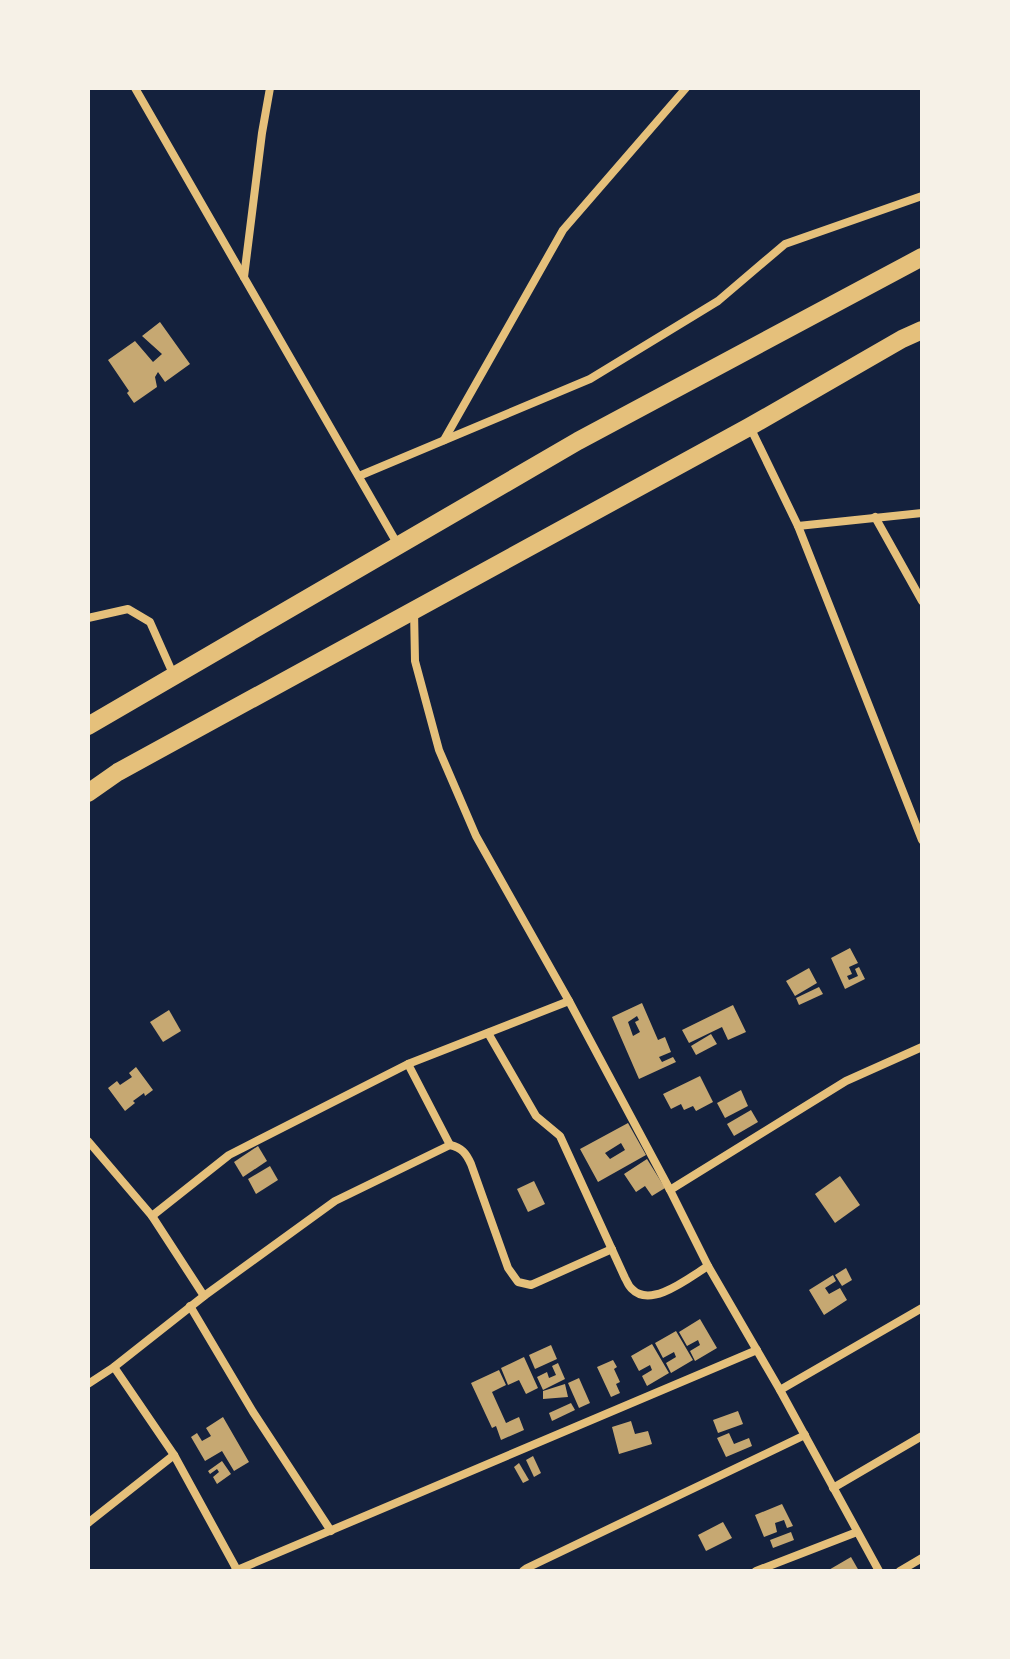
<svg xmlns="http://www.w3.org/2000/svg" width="1010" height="1659" font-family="'DM Sans',sans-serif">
	<rect width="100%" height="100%" fill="#14213d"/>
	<!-- building -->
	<g fill="#c6a872" fill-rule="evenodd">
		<polygon points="160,322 190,364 165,382 158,372 155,377 157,387 134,403 127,393 129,391 108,360 135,341 153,362 162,354 142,336"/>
		<polygon points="850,948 858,963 849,967 852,974 847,976 849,980 858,976 855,969 859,967 865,979 845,989 831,958"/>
		<polygon points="809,968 817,983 795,996 786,981"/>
		<polygon points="819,987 823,994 799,1005 796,998"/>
		<path d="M642 1003 658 1040 665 1037 671 1052 659 1057 662 1062 673 1057 676 1062 639 1079 612 1017ZM637 1016 639 1020 635 1022 640 1032 633 1036 628 1022Z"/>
		<polygon points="733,1005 746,1032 728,1040 722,1027 689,1043 682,1030"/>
		<polygon points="169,1010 181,1031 163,1042 150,1022"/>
		<polygon points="711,1034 717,1044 696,1055 691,1046"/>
		<polygon points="136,1067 153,1090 145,1096 144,1093 133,1101 135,1103 125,1111 108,1088 117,1081 120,1085 132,1077 129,1073"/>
		<polygon points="700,1076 713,1102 696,1111 693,1106 684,1110 681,1104 671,1109 663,1094"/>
		<polygon points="741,1090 748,1106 725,1118 717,1103"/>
		<polygon points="751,1110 758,1122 734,1136 727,1124"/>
		<path d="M628 1123 646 1155 598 1182 580 1149ZM621 1143 625 1150 610 1159 605 1153Z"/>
		<polygon points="258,1146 267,1161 243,1177 234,1162"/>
		<polygon points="647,1159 665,1188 652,1196 645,1186 636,1192 624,1174"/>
		<polygon points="270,1166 278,1180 256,1194 248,1179"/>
		<polygon points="840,1176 860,1205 835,1223 815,1194"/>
		<polygon points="534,1181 545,1204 528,1212 517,1189"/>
		<polygon points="846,1268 852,1280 842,1286 835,1275"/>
		<polygon points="833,1275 836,1281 825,1288 829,1294 840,1288 847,1300 824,1315 809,1290"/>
		<polygon points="700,1319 717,1348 695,1361 690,1351 700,1345 698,1340 687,1346 679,1332"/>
		<polygon points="676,1331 693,1360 671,1373 666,1363 676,1357 674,1352 663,1358 655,1343"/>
		<polygon points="652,1344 669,1373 647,1386 642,1376 652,1370 650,1365 639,1371 631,1356"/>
		<polygon points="551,1345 557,1359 535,1369 529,1355"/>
		<polygon points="524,1357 538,1388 526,1394 519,1380 508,1385 501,1368"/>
		<polygon points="613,1360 617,1367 614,1369 620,1382 616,1384 620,1393 611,1397 597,1367"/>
		<polygon points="558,1363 565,1379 543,1390 537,1377 547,1372 549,1378 556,1375 552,1366"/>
		<polygon points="499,1370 506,1385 492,1392 506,1423 519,1417 524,1430 501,1440 496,1426 492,1428 471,1383"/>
		<polygon points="579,1378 590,1403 579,1408 568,1383"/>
		<polygon points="565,1384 568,1397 543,1399 543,1391"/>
		<polygon points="571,1403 575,1410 552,1421 549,1413"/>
		<polygon points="738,1411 743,1424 718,1433 713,1420"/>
		<polygon points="223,1417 249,1462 234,1471 222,1451 205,1461 191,1437 197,1433 202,1441 211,1436 206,1428"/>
		<polygon points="631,1421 635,1434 648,1431 652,1444 619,1454 612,1427"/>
		<polygon points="729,1433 734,1444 749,1438 752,1446 726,1457 717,1438"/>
		<polygon points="533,1456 541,1473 534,1477 526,1460"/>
		<polygon points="222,1461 231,1474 217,1484 213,1477 219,1472 217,1469 210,1474 208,1471"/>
		<polygon points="519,1463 529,1480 523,1483 514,1467"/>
		<polygon points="782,1504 793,1526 787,1528 784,1520 775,1523 777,1532 764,1537 755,1515"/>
		<polygon points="723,1522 732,1538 706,1551 698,1535"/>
		<polygon points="791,1532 794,1540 773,1548 770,1540"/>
		<polygon points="851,1557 859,1571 827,1571"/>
	</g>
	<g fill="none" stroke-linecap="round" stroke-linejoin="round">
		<!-- minor -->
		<g stroke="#e5c07b" stroke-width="8">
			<polyline points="135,88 398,545"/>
			<polyline points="244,277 262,133 270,88"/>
			<polyline points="750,427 798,526 922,513"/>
			<polyline points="444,440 563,230 686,88"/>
			<polyline points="359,476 590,379 718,301 785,244 922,196"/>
			<polyline points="875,517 922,601"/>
			<polyline points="798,526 922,840"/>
			<polyline points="414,610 415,661 439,750 476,836 569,1001 670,1190 708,1266 780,1390 879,1571"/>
			<polyline points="88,618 128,609 150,622 174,676"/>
			<path d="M488 1033 536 1116 560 1136 625 1278C627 1281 628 1286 632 1289 651 1309 690 1277 708 1266"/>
			<path d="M408 1064 450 1145C462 1148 466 1153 471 1164L508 1268 518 1282 531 1285 612 1249"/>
			<polyline points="88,1141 152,1216 204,1296"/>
			<polyline points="670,1190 846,1081 922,1047"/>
			<polyline points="152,1216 229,1155 408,1064 569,1001"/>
			<polyline points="190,1306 253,1412 331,1531"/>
			<polyline points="114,1367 174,1455 237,1570"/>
			<polyline points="88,1384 114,1367 204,1296 335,1201 450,1145"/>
			<polyline points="780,1390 922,1308"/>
			<polyline points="833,1488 922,1436"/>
			<polyline points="88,1523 174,1455"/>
			<polyline points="235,1571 757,1350"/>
			<polyline points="523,1571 527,1568 805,1435"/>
			<polyline points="756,1571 857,1532"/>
			<polyline points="900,1571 922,1558"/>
		</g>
		<!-- primary -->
		<g stroke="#e5c07b" stroke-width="18">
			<polyline points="88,726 578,441 922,257"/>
			<polyline points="88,793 118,772 749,427 902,339 922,330"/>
		</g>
	</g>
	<!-- border -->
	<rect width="1010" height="1659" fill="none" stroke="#f6f1e7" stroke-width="180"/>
</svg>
